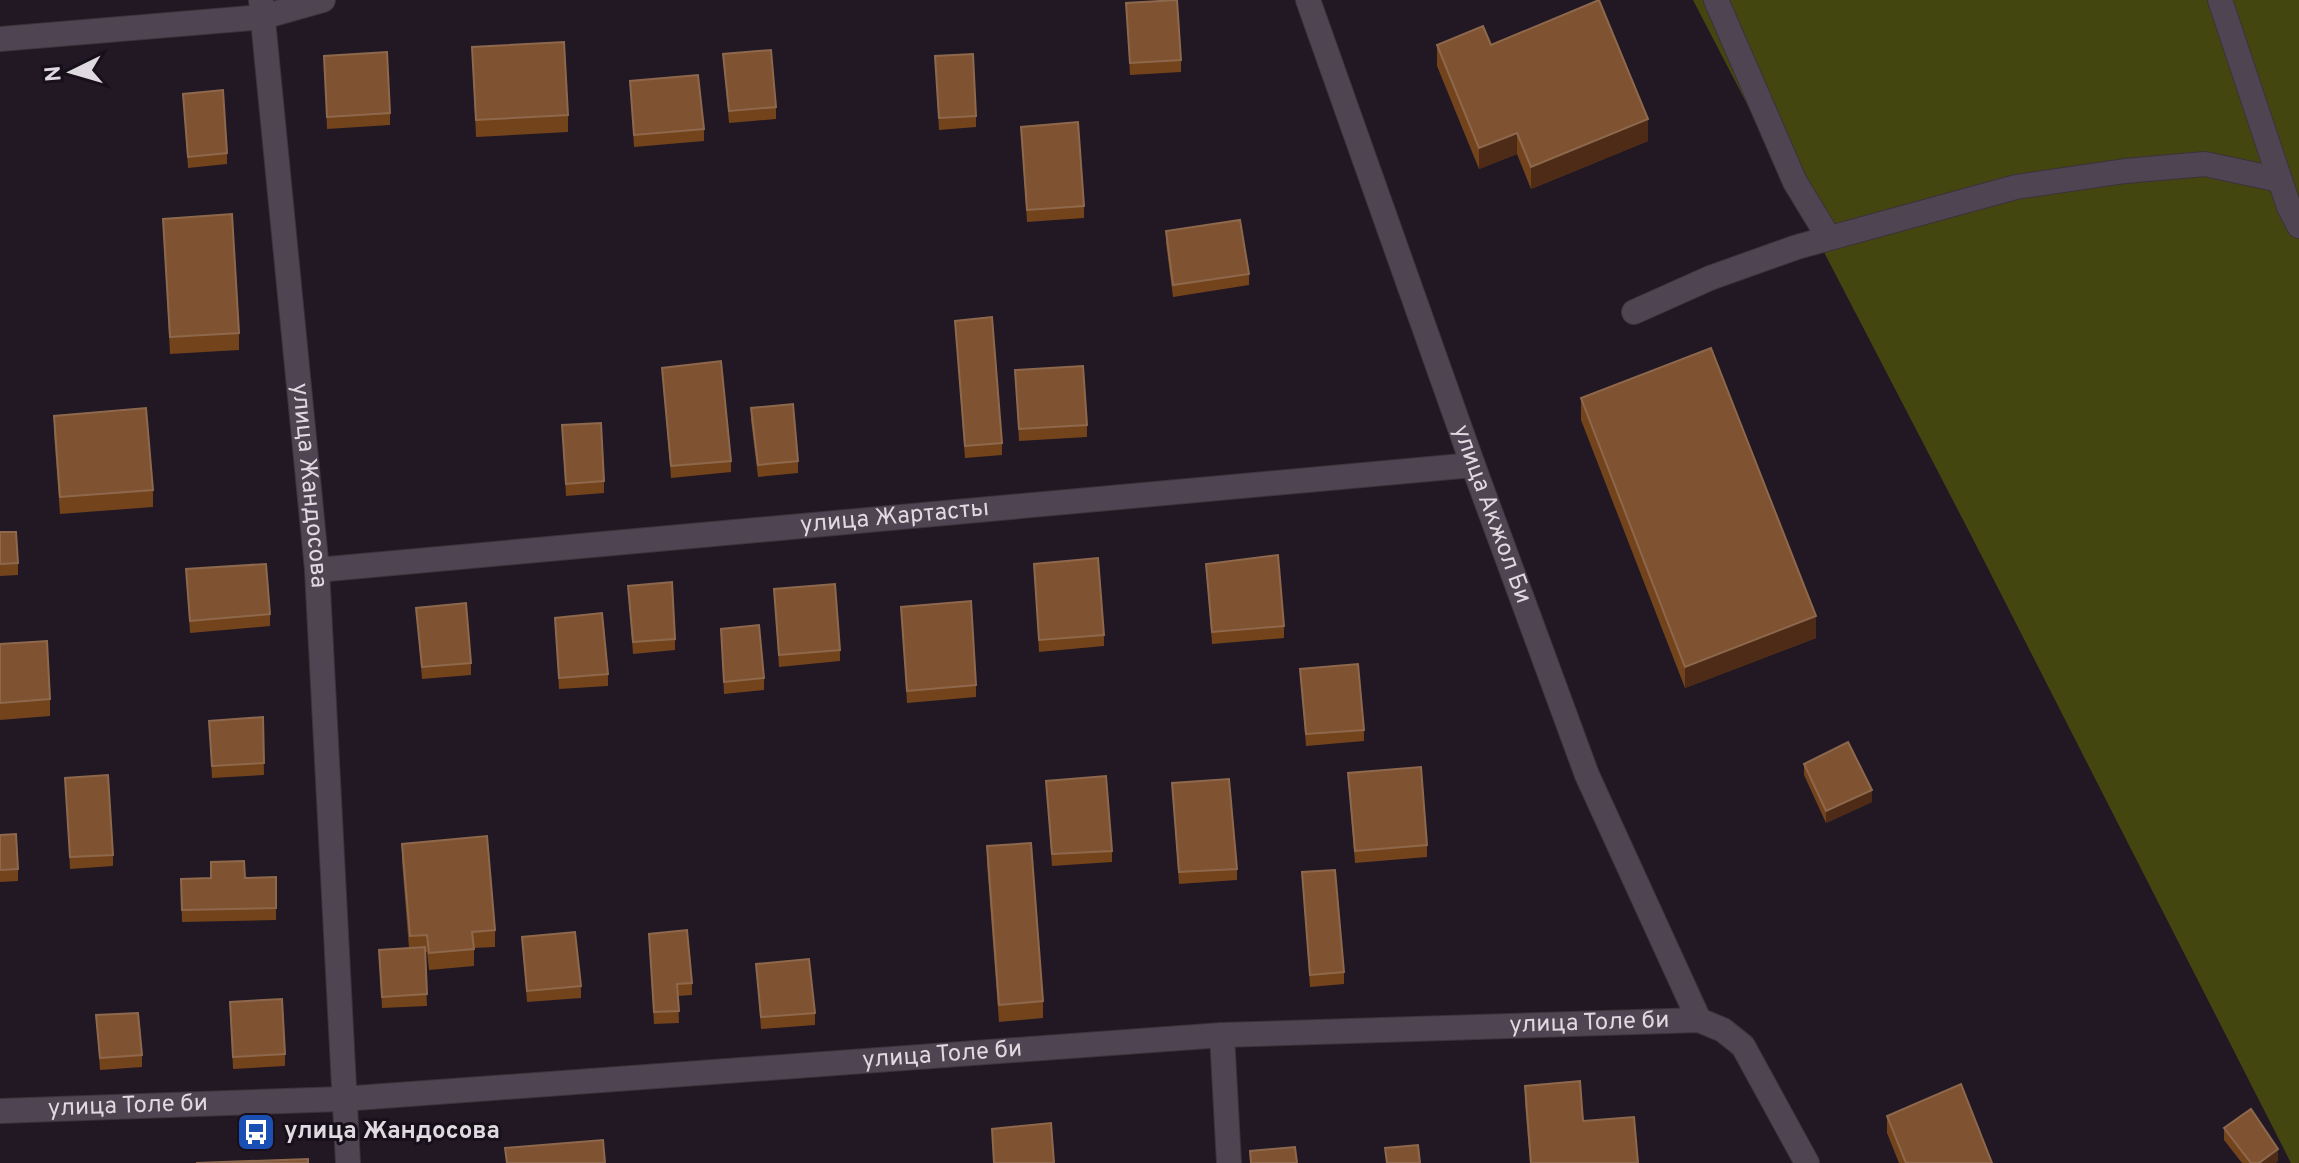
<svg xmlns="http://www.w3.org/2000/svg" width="2299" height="1163" font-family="Overpass,sans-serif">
	<rect width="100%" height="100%" fill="#211823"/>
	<!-- green -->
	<polygon fill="#444610" points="1693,0 2299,0 2299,1163 2291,1163 1973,539"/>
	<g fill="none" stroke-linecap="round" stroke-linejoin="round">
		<defs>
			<g id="minor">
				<path id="s1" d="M261 0 317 570 348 1163"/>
				<path id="s2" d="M1308 0 1473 465 1587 775 1699 1020"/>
				<polyline points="1716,0 1795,182 1829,238"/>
				<polyline points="2220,0 2289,207 2299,226"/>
				<polyline points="0,39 263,17 323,0"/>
				<polyline points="1634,312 1710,278 1797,247 2016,187 2125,171 2205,164 2280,180"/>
				<path id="s3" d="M317 570 1473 465"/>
				<polyline points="1222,1035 1229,1163"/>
				<path id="s4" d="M0 1111 342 1099 1222 1035 1699 1020 1723 1030 1743 1046 1807 1163"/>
			</g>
		</defs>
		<!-- minor casing -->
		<use href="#minor" stroke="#39333b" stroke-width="26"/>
		<!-- minor -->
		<use href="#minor" stroke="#4f4552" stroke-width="24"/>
	</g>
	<!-- wall -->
	<g fill="#73431c">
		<polygon points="1126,3 1181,60 1181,72 1130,75"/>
		<polygon points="1437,45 1491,45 1648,141 1531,189 1517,154 1479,169 1437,66"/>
		<polygon points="472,47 568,115 568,132 476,137"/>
		<polygon points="723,54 776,107 776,119 729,123"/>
		<polygon points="324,56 390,113 390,125 327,129"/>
		<polygon points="935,56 976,116 976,127 939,130"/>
		<polygon points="630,81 704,129 704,141 634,147"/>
		<polygon points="183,94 227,153 227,164 188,168"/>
		<polygon points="1021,127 1084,206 1084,218 1027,222"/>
		<polygon points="163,219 239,333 239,350 170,354"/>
		<polygon points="1166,231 1249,274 1249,285 1173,297 1166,243"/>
		<polygon points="955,321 1002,443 1002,455 965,458"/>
		<polygon points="662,368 731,461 731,472 671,478"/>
		<polygon points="1015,370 1087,425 1087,437 1019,441"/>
		<polygon points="1581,398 1816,638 1685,688 1581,420"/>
		<polygon points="751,408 798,461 798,473 758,477 751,420"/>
		<polygon points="54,416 153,490 153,507 60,514 54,433"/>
		<polygon points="562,425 604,481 604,493 566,496"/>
		<polygon points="0,532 18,563 18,575 0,576"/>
		<polygon points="1034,564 1104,635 1104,646 1039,652"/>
		<polygon points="1206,564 1284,626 1284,638 1212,644"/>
		<polygon points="186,569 270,614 270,626 190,633"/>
		<polygon points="628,586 675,639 675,650 633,654"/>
		<polygon points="774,589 840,650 840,661 779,667"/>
		<polygon points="901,607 976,685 976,697 907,703"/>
		<polygon points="416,608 471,663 471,675 422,679"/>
		<polygon points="555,618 608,674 608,686 559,689"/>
		<polygon points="721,629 764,678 764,690 724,694"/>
		<polygon points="0,644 50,699 50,716 0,720"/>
		<polygon points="1300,669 1364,730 1364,741 1306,746"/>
		<polygon points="263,717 264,775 212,778 209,721"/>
		<polygon points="1804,764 1872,802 1826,823 1804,775"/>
		<polygon points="1348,773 1427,845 1427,857 1355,863"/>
		<polygon points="65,778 113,855 113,866 70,869"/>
		<polygon points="1046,781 1112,851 1112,862 1052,866"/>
		<polygon points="1172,783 1237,869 1237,880 1179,884"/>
		<polygon points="0,835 18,869 18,881 0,882"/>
		<polygon points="402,844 495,930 495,947 474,948 474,966 429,970 427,952 425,952 427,1006 382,1008 379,950 409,948 402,861"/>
		<polygon points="987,846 1043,1001 1043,1018 999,1022 987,863"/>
		<polygon points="1302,872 1344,972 1344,984 1310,987"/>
		<polygon points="276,877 276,920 182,922 181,879"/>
		<polygon points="649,934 692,983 692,995 678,996 679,1023 654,1024"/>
		<polygon points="522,937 581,986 581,998 527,1002"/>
		<polygon points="756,964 815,1013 815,1025 761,1029"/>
		<polygon points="230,1002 285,1054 285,1066 233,1069"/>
		<polygon points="96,1015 142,1055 142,1067 100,1070"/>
		<polygon points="1525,1086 1583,1121 1638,1163 1530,1163 1525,1103"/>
		<polygon points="1887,1116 1992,1163 1899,1163 1887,1133"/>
		<polygon points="2224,1128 2278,1161 2275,1163 2242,1163 2224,1140"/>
	</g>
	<!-- shaded-wall -->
	<g fill="#4d2b16">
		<polygon points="1648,119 1648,141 1531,189 1531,167"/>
		<polygon points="1517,133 1517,154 1479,169 1479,148"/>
		<polygon points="1816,616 1816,638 1685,688 1685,667"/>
		<polygon points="1872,790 1872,802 1826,823 1826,811"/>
		<polygon points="2278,1149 2278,1161 2275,1163 2259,1163"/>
	</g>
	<!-- building -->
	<g fill="#7f5331" stroke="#8e684c" stroke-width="2">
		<polygon points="1177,0 1181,60 1130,63 1126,3"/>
		<polygon points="1599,0 1648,119 1531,167 1517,133 1479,148 1437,45 1483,26 1491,45"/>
		<polygon points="564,42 568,115 476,120 472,47"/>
		<polygon points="771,50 776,107 729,111 723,54"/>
		<polygon points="387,52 390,113 327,117 324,56"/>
		<polygon points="973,54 976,116 939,118 935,56"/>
		<polygon points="698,75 704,129 634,135 630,81"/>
		<polygon points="223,90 227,153 188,157 183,94"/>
		<polygon points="1078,122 1084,206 1027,210 1021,127"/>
		<polygon points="232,214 239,333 170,337 163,219"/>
		<polygon points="1240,220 1249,274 1173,285 1166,231"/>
		<polygon points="992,317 1002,443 965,446 955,321"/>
		<polygon points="1711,348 1816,616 1685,667 1581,398"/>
		<polygon points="721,361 731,461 671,466 662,368"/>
		<polygon points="1083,366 1087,425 1019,429 1015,370"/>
		<polygon points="793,404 798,461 758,465 751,408"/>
		<polygon points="146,408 153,490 60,497 54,416"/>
		<polygon points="601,423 604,481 566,484 562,425"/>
		<polygon points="0,532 16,532 18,563 0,564"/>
		<polygon points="1278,555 1284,626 1212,632 1206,564"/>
		<polygon points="1098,558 1104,635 1039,640 1034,564"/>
		<polygon points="266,564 270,614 190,621 186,569"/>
		<polygon points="672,582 675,639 633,642 628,586"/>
		<polygon points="835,584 840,650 779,655 774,589"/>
		<polygon points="971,601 976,685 907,691 901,607"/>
		<polygon points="466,603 471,663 422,667 416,608"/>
		<polygon points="602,613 608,674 559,678 555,618"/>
		<polygon points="759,625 764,678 724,682 721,629"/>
		<polygon points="47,641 50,699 0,703 0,644"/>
		<polygon points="1358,664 1364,730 1306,734 1300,669"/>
		<polygon points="263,717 264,763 212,766 209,721"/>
		<polygon points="1848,742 1872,790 1826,811 1804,764"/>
		<polygon points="1421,767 1427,845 1355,851 1348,773"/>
		<polygon points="108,775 113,855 70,857 65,778"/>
		<polygon points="1106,776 1112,851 1052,854 1046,781"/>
		<polygon points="1229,779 1237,869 1179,872 1172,783"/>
		<polygon points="16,834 18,869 0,870 0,835"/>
		<polygon points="487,836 495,930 472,932 474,949 429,953 427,935 410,936 402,844"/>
		<polygon points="1031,843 1043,1001 999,1005 987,846"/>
		<polygon points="244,861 245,878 276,877 276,908 182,910 181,879 211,878 211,862"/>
		<polygon points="1335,870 1344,972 1310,975 1302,872"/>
		<polygon points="687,930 692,983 677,984 679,1011 654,1012 649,934"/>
		<polygon points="575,932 581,986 527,991 522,937"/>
		<polygon points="425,947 427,994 382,997 379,950"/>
		<polygon points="809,959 815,1013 761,1017 756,964"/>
		<polygon points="282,999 285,1054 233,1057 230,1002"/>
		<polygon points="138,1013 142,1055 100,1058 96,1015"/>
		<polygon points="1580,1081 1583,1121 1634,1117 1638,1163 1531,1163 1525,1086"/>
		<polygon points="1961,1084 1992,1163 1906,1163 1887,1116"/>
		<polygon points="2251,1109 2278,1149 2259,1163 2251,1163 2224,1128"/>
		<polygon points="1051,1123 1054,1163 994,1163 992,1129"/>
		<polygon points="603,1140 605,1163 507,1163 505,1148"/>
		<polygon points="1418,1145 1420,1163 1387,1163 1385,1148"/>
		<polygon points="1295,1147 1297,1163 1251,1163 1250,1151"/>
		<polygon points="308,1159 308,1163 196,1163"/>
	</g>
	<!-- icons -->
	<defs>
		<symbol id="bus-square" viewBox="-11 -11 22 22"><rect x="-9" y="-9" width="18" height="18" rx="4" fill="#1a4fb4" stroke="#170f19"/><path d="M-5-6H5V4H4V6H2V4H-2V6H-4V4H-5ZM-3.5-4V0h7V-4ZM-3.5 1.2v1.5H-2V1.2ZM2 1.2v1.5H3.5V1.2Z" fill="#fff"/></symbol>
	</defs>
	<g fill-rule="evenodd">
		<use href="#bus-square" x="234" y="1110" width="44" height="44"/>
	</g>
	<g text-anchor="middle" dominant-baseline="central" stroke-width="6" stroke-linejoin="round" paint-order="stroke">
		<!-- street labels -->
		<g font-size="24" fill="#dfd9e0" stroke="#170f19">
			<text stroke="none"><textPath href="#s1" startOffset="488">улица Жандосова</textPath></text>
			<text stroke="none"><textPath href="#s2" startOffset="546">улица Акжол Би</textPath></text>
			<text stroke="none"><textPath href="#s3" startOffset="580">улица Жартасты</textPath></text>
			<text stroke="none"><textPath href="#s4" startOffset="1592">улица Толе би</textPath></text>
			<text stroke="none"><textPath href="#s4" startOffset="944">улица Толе би</textPath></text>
			<text stroke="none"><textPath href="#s4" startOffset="128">улица Толе би</textPath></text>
		</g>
		<!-- poi labels -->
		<g font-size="24" font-weight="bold" fill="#dfd9e0" stroke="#170f19" text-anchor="start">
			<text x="284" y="1132">улица Жандосова</text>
		</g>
	</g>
	<!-- north arrow -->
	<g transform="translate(72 72) rotate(265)" stroke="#170f19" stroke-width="6" paint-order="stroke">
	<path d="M0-6L14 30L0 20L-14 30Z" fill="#dfd9e0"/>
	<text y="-12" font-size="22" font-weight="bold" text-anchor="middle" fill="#dfd9e0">N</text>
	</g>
</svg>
